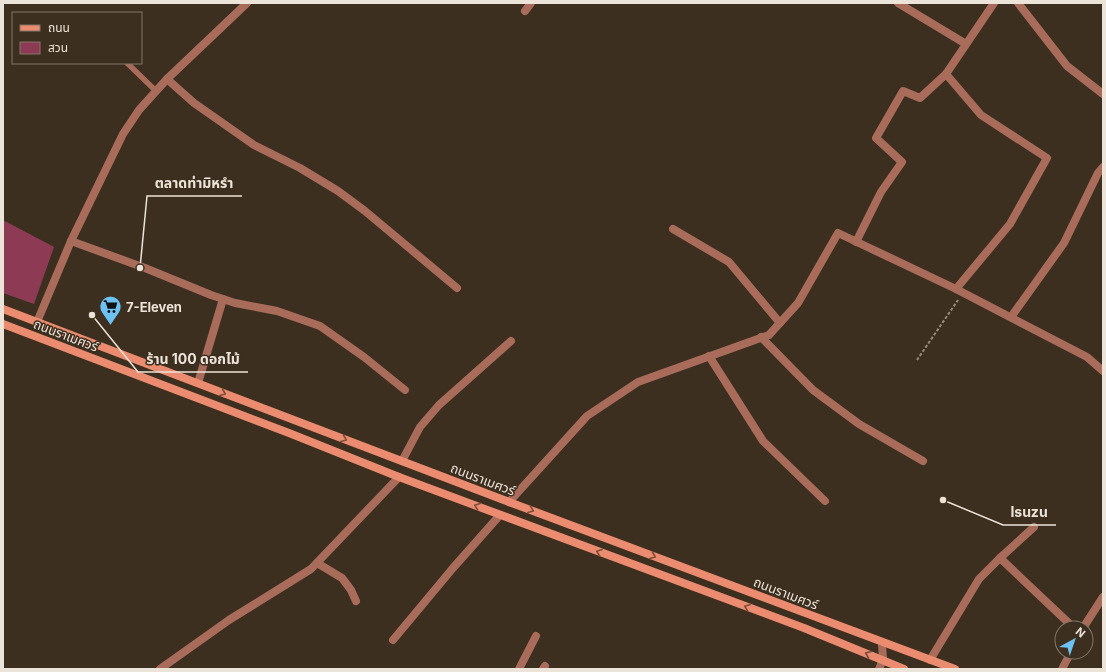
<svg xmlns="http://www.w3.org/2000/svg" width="1106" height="672" font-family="Inter,'Noto Sans Thai',sans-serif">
	<rect width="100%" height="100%" fill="#3d2f1f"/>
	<!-- green -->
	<polygon fill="#8d3b54" points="3,220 54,247 34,304 3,293"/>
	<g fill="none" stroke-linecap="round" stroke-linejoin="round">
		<!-- path -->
		<polyline stroke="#968b7e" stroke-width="2" stroke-dasharray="3 2" stroke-linecap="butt" points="917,360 958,300"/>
		<!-- service -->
		<polyline stroke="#a96c5a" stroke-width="5.5" points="127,63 156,91"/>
		<!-- minor -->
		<g stroke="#a96c5a" stroke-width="8">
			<polyline points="898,3 966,44"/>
			<polyline points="1018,3 1067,66 1103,94"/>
			<polyline points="525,11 531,3"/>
			<polyline points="946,74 981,115 1047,158 1010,224 956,289"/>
			<polyline points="167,79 194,103 254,145 300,168 338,191 365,211 457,288"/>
			<polyline points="673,229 729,262 780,323"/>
			<polyline points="71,241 145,268 211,295 235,303 277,311 320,326 364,357 405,390"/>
			<polyline points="856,242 881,192 902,162 876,138 903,91 920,98 946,74 994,3"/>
			<polyline points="1011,317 1064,243 1098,173 1103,167"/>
			<polyline points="37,322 71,241 123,134 139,110 167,79 247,3"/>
			<polyline points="761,337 813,390 859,424 923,461"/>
			<polyline points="709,356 763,441 825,501"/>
			<polyline points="198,383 223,299"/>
			<polyline points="402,461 420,427 439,405 511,341"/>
			<polyline points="509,502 587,416 638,382 769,335 798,303 838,233 956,289 1087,357 1103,371"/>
			<polyline points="1000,558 1074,628"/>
			<polyline points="317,563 342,578 351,590 356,601"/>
			<polyline points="1083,628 1103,597"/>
			<polyline points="393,640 453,568 500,515"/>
			<polyline points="930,660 979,579 1000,558 1034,527"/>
			<polyline points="160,669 229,620 311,569 399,477"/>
			<polyline points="519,669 536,636"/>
			<polyline points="543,669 545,666"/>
			<polyline points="879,669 883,660 882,643"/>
			<polyline points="1062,669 1071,652"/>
		</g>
		<!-- secondary -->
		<g stroke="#eb8b6f" stroke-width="8">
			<polyline points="3,309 509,502 955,669"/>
			<polyline points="3,324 289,433 399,477 804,628 904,669"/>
		</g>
	</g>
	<!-- one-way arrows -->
	<defs><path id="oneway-chevron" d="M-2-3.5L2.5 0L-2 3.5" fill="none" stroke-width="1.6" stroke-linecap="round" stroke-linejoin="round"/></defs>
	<g stroke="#7a4f3b">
		<use href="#oneway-chevron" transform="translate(223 393) rotate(21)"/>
		<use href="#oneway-chevron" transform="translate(344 439) rotate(21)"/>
		<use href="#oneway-chevron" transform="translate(477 506) rotate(-160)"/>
		<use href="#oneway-chevron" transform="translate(531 510) rotate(21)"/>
		<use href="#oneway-chevron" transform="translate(599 552) rotate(-160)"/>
		<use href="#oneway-chevron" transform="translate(653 556) rotate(21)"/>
		<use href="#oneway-chevron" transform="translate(747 607) rotate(-160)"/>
		<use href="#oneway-chevron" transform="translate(868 654) rotate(-158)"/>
	</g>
	<!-- icons -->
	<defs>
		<symbol id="supermarket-pin" viewBox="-11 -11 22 30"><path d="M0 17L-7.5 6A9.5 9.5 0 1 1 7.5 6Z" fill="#6dc2f3" stroke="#3d2f1f"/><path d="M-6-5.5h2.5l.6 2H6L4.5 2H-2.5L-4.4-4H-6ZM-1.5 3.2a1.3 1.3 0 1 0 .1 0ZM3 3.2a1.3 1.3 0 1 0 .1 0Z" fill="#111"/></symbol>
	</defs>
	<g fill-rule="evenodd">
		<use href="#supermarket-pin" x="98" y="294" width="25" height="34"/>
	</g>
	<g text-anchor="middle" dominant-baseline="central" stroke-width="3" stroke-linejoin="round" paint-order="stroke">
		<!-- poi labels -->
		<g font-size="13" font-weight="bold" fill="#ece3d9" stroke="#3d2f1f" text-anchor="start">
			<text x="126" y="307">7-Eleven</text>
		</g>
		<!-- street labels -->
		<g font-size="13" fill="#ece3d9" stroke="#3d2f1f">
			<text transform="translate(66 335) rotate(21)">ถนนราเมศวร์</text>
			<text transform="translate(483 479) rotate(21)">ถนนราเมศวร์</text>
			<text transform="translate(786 593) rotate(21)">ถนนราเมศวร์</text>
		</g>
	</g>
	<!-- callouts -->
	<path fill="none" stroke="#ece3d9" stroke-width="1.5" d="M140 268L147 196H242M92 315L138 372H248M943 500L1003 525H1056"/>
	<g fill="#ece3d9" stroke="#3d2f1f" stroke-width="1.5">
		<circle cx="140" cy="268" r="4"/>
		<circle cx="92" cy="315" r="4"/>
		<circle cx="943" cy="500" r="4"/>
	</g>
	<g font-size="14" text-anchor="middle" font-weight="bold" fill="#ece3d9" stroke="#3d2f1f" stroke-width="3" stroke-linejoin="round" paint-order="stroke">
		<text x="194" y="188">ตลาดท่ามิหรำ</text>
		<text x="193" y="364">ร้าน 100 ดอกไม้</text>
		<text x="1029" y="517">Isuzu</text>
	</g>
	<!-- border -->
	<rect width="1106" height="672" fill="none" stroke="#ece3d9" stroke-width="8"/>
	<!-- legend -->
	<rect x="12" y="12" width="130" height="52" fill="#3d2f1f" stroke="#837769"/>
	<rect x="20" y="25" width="20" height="6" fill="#eb8b6f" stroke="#837769"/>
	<text x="48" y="32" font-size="12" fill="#ece3d9">ถนน</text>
	<rect x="20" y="42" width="20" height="12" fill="#8d3b54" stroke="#837769"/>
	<text x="48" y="52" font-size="12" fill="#ece3d9">สวน</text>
	<!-- north arrow -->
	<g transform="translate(1074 640) rotate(40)"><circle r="19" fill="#3d2f1f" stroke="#837769"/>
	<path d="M0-3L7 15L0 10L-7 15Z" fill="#6dc2f3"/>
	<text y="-6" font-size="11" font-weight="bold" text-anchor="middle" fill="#ece3d9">N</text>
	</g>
</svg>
